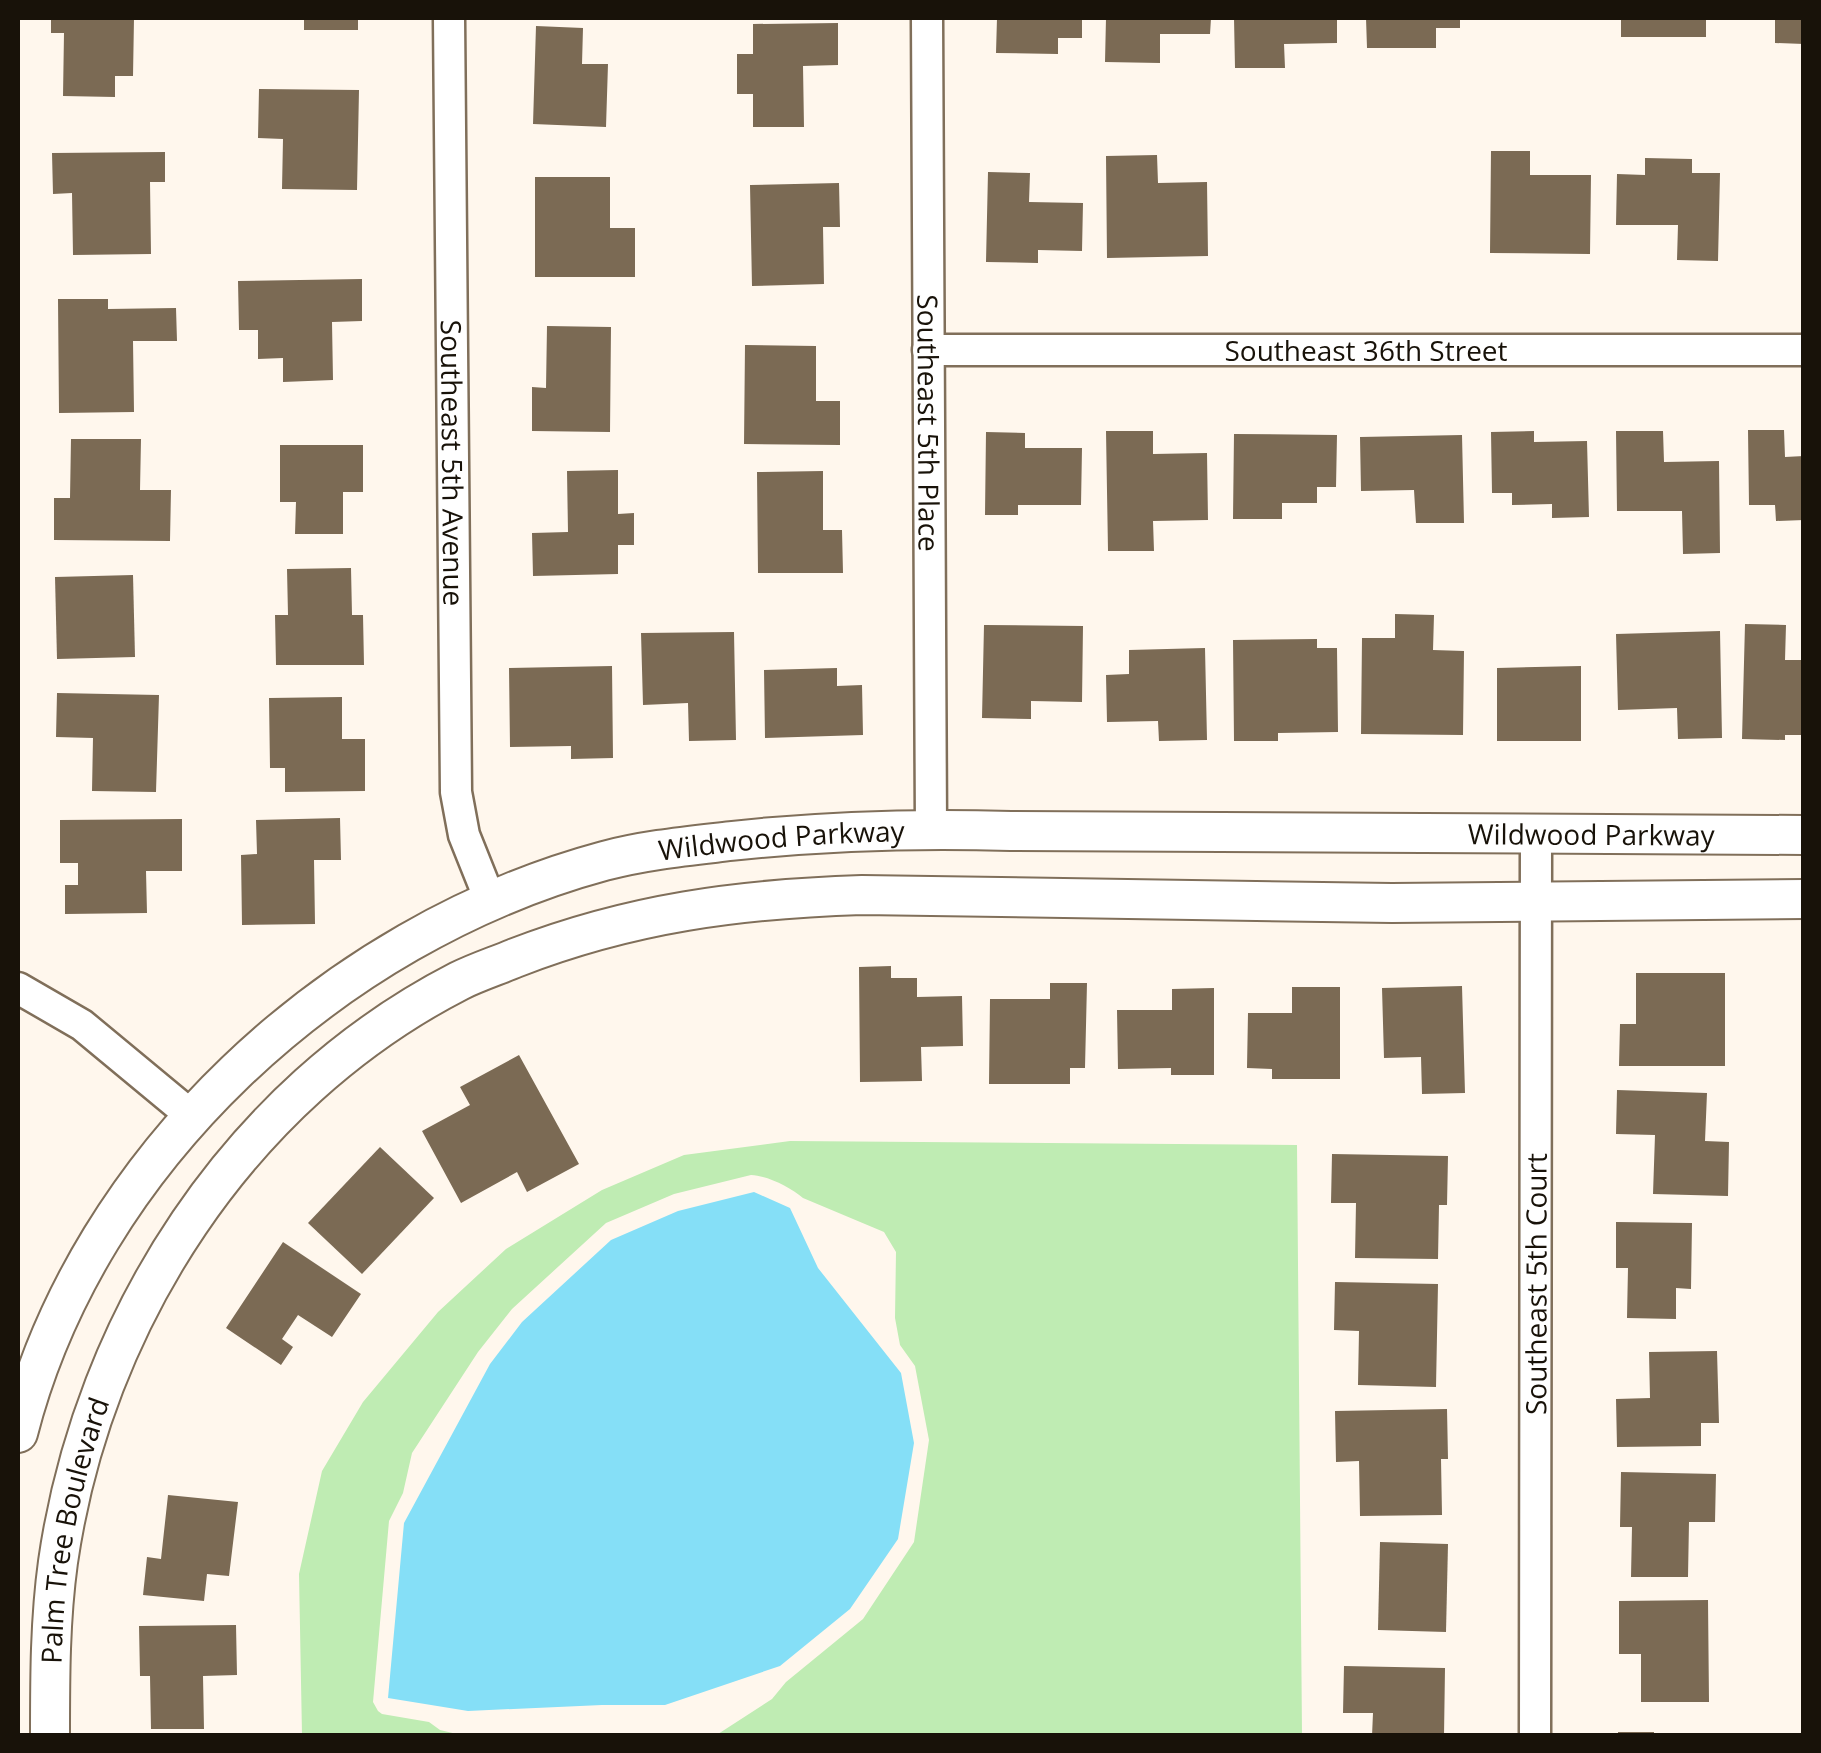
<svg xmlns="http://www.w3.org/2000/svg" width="1821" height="1753" font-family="'Open Sans',sans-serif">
	<rect width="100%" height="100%" fill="#fff7ed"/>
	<!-- green -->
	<path fill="#bfecb3" d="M790 1141 1297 1145 1302 1735H712L718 1734 772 1699 786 1682 863 1619 914 1542 929 1440 915 1366 900 1345 895 1318 896 1252 884 1232 803 1198C790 1187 768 1176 751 1175L674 1194 606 1223 512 1309 478 1352 412 1453 403 1493 389 1521 373 1702 378 1711 382 1714 429 1722 440 1730 461 1735H302L299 1574 322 1471 363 1402 438 1312 506 1249 602 1190 684 1155Z"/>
	<!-- water -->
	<polygon fill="#85dff7" points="754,1192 790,1208 818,1268 901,1373 914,1443 898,1539 850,1609 780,1666 665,1705 602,1705 468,1711 388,1698 404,1523 490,1364 522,1322 611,1240 678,1211"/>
	<!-- building -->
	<g fill="#7b6a54">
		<polygon points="51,18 134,18 133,76 115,76 115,97 63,96 64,33 51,33"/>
		<rect x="304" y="18" width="54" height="12"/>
		<polygon points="997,18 1082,18 1082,38 1058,38 1058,54 996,53"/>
		<polygon points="1106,18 1211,18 1210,34 1160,34 1160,63 1105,62"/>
		<polygon points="1234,18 1337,18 1337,43 1284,44 1285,68 1235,68"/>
		<polygon points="1366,18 1460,18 1460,28 1436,28 1436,48 1367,48"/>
		<rect x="1621" y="18" width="85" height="19"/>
		<polygon points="1775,18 1804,18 1804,44 1775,43"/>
		<polygon points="838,23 838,65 803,66 804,127 753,127 753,94 737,94 737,54 753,54 753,24"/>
		<polygon points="536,26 583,28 582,64 608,64 606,127 533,124"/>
		<polygon points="259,89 359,90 357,190 282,189 283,139 258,138"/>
		<polygon points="1491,151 1530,151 1530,175 1591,175 1590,254 1490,253"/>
		<polygon points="165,152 165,182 150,182 151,254 73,255 72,193 53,194 52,153"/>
		<polygon points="1157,155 1158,183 1207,182 1208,256 1107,258 1106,156"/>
		<polygon points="1645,158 1692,159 1692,173 1720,173 1718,261 1677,260 1678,225 1616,225 1617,174 1645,175"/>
		<polygon points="988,172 1030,173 1029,202 1083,203 1082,251 1038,250 1038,263 986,262"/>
		<polygon points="535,177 610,177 610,228 635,228 635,277 535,277"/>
		<polygon points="839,183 840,227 823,227 824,284 752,286 750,185"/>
		<polygon points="362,279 362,321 332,322 333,380 283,382 283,358 258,359 258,330 239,330 238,281"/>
		<polygon points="58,299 108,299 108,309 176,308 177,341 133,341 134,412 59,413"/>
		<polygon points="547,326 611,327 610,432 532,431 532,387 546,388"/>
		<polygon points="745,345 816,346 816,401 840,401 840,445 744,444"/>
		<polygon points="1748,430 1784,430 1785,457 1804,456 1804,520 1776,521 1775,505 1749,505"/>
		<polygon points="1106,431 1153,431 1153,454 1207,453 1208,520 1153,521 1154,551 1108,551"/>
		<polygon points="1534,431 1534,442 1587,441 1589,517 1552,518 1552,504 1512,505 1512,493 1492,493 1491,432"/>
		<polygon points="1616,431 1663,431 1664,462 1719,461 1720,553 1683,554 1682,511 1617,511"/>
		<polygon points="986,432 1025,433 1025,448 1082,448 1081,505 1018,505 1018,515 985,515"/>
		<polygon points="1234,434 1337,435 1336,487 1317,487 1317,503 1282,503 1282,519 1233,519"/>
		<polygon points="1462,435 1464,523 1416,523 1414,490 1361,491 1360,437"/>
		<polygon points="71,439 141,439 140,490 171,490 170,541 54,540 54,498 70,498"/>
		<polygon points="280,445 363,445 363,492 343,492 343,534 295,534 296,502 280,502"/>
		<polygon points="618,470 618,514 634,513 634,545 618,545 618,574 533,576 532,533 568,532 567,471"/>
		<polygon points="823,471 823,530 842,530 843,573 758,573 757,472"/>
		<polygon points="351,568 352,615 363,615 364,665 276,665 275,615 288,615 287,569"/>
		<polygon points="133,575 135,657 57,659 55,577"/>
		<polygon points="1395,614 1434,615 1433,650 1464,651 1463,735 1361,734 1362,638 1395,638"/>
		<polygon points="1745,624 1786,625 1785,660 1804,660 1804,735 1785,735 1785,740 1742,739"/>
		<polygon points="984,625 1083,626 1082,702 1031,701 1031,719 982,718"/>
		<polygon points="1720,631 1722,738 1678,739 1677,708 1618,710 1616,634"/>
		<polygon points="734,632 736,740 689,741 688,703 643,705 641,633"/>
		<polygon points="1317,639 1317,648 1337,648 1338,732 1278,733 1278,741 1234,741 1233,640"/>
		<polygon points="1205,648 1207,740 1159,741 1158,721 1107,722 1106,675 1129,674 1129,650"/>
		<polygon points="612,666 613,758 571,759 571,746 510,747 509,668"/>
		<polygon points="1581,666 1581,741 1497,741 1497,668"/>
		<polygon points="837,668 837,686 862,685 863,735 765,738 764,670"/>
		<polygon points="57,693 159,695 156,792 92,791 93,738 56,737"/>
		<polygon points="342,697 342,739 365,739 365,791 285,792 285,768 270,768 269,698"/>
		<polygon points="340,818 341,860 314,860 315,924 242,925 241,855 257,854 256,820"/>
		<polygon points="182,819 182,871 146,871 147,913 65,914 65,885 78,885 78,863 60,863 60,820"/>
		<polygon points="891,966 891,978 917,978 917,997 962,996 963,1046 921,1047 922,1081 860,1082 859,967"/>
		<polygon points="1636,973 1725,973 1725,1066 1619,1066 1620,1024 1636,1024"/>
		<polygon points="1050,983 1087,983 1085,1068 1070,1068 1070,1084 989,1084 990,999 1050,999"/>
		<polygon points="1462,986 1465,1093 1422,1094 1421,1057 1384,1058 1382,988"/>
		<polygon points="1292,987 1340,987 1340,1079 1272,1079 1272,1069 1247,1068 1248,1013 1292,1013"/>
		<polygon points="1214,988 1214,1075 1171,1075 1171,1068 1118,1069 1117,1010 1172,1010 1172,989"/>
		<polygon points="519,1055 579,1164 527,1192 517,1172 461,1203 422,1131 470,1105 460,1087"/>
		<polygon points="1617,1090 1707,1093 1705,1141 1729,1142 1728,1196 1653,1194 1655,1135 1616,1134"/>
		<polygon points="380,1147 434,1198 362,1274 308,1223"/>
		<polygon points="1332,1154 1448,1156 1447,1205 1439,1205 1438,1259 1355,1258 1356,1203 1331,1203"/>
		<polygon points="1616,1222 1692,1223 1691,1289 1676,1288 1676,1319 1627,1318 1628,1268 1616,1268"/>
		<polygon points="283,1242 361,1294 332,1337 298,1315 282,1339 293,1347 281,1365 226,1328"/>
		<polygon points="1335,1282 1438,1284 1436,1387 1358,1385 1359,1331 1334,1330"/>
		<polygon points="1717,1351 1719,1423 1701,1423 1701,1446 1617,1447 1616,1399 1650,1398 1649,1352"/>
		<polygon points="1447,1409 1448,1459 1441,1459 1442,1515 1360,1516 1359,1461 1336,1462 1335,1411"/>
		<polygon points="1621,1472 1716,1474 1715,1522 1689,1522 1688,1577 1631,1577 1632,1527 1620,1527"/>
		<polygon points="168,1495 238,1502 229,1576 207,1574 204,1601 143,1595 147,1557 161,1559"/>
		<polygon points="1380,1542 1448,1544 1446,1632 1378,1630"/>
		<polygon points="1708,1600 1709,1702 1641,1702 1641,1654 1619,1654 1619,1601"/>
		<polygon points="236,1625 237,1675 203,1676 204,1729 151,1729 150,1676 140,1676 139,1626"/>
		<polygon points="1344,1666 1445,1668 1444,1736 1372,1736 1373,1713 1343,1713"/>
		<rect x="1618" y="1732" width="36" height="4"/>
	</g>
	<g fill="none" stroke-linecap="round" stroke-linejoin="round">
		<defs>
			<g id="minor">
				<path id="s1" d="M449 18 456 792 464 835 490 900"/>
				<path id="s2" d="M927 18 931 829"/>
				<path id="s3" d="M928 350H1804"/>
				<polyline points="18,988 82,1025 193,1117"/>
				<path id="s4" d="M1535 1736 1536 834"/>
			</g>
			<g id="tertiary">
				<path id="s5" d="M18 1433C88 1159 334 934 604 861 645 850 688 846 731 841 824 831 917 828 1011 831L1804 835"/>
				<path id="s6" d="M50 1736C50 1677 50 1620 58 1562 93 1320 239 1094 459 981 477 972 496 966 515 958 631 913 739 899 862 895L1392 903 1804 899"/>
			</g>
		</defs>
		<!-- minor casing -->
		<use href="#minor" stroke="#806f5a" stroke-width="35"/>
		<!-- tertiary casing -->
		<use href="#tertiary" stroke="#806f5a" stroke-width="42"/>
		<!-- minor -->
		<use href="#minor" stroke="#fff" stroke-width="30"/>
		<!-- tertiary -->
		<use href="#tertiary" stroke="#fff" stroke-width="38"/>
	</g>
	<g text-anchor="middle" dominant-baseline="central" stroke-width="8" stroke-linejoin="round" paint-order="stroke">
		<!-- street labels -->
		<g font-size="28" fill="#181209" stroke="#fff7ed">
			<text stroke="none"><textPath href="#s3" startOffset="438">Southeast 36th Street</textPath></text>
			<text stroke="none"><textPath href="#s2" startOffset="405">Southeast 5th Place</textPath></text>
			<text stroke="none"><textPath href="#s1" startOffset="445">Southeast 5th Avenue</textPath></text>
			<text stroke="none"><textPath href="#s5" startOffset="1845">Wildwood Parkway</textPath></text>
			<text stroke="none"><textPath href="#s5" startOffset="1035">Wildwood Parkway</textPath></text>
			<text stroke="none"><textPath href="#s4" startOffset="452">Southeast 5th Court</textPath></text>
			<text stroke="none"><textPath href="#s6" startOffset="208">Palm Tree Boulevard</textPath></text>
		</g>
	</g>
	<!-- border -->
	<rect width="1821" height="1753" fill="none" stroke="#181209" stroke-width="40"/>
</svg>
